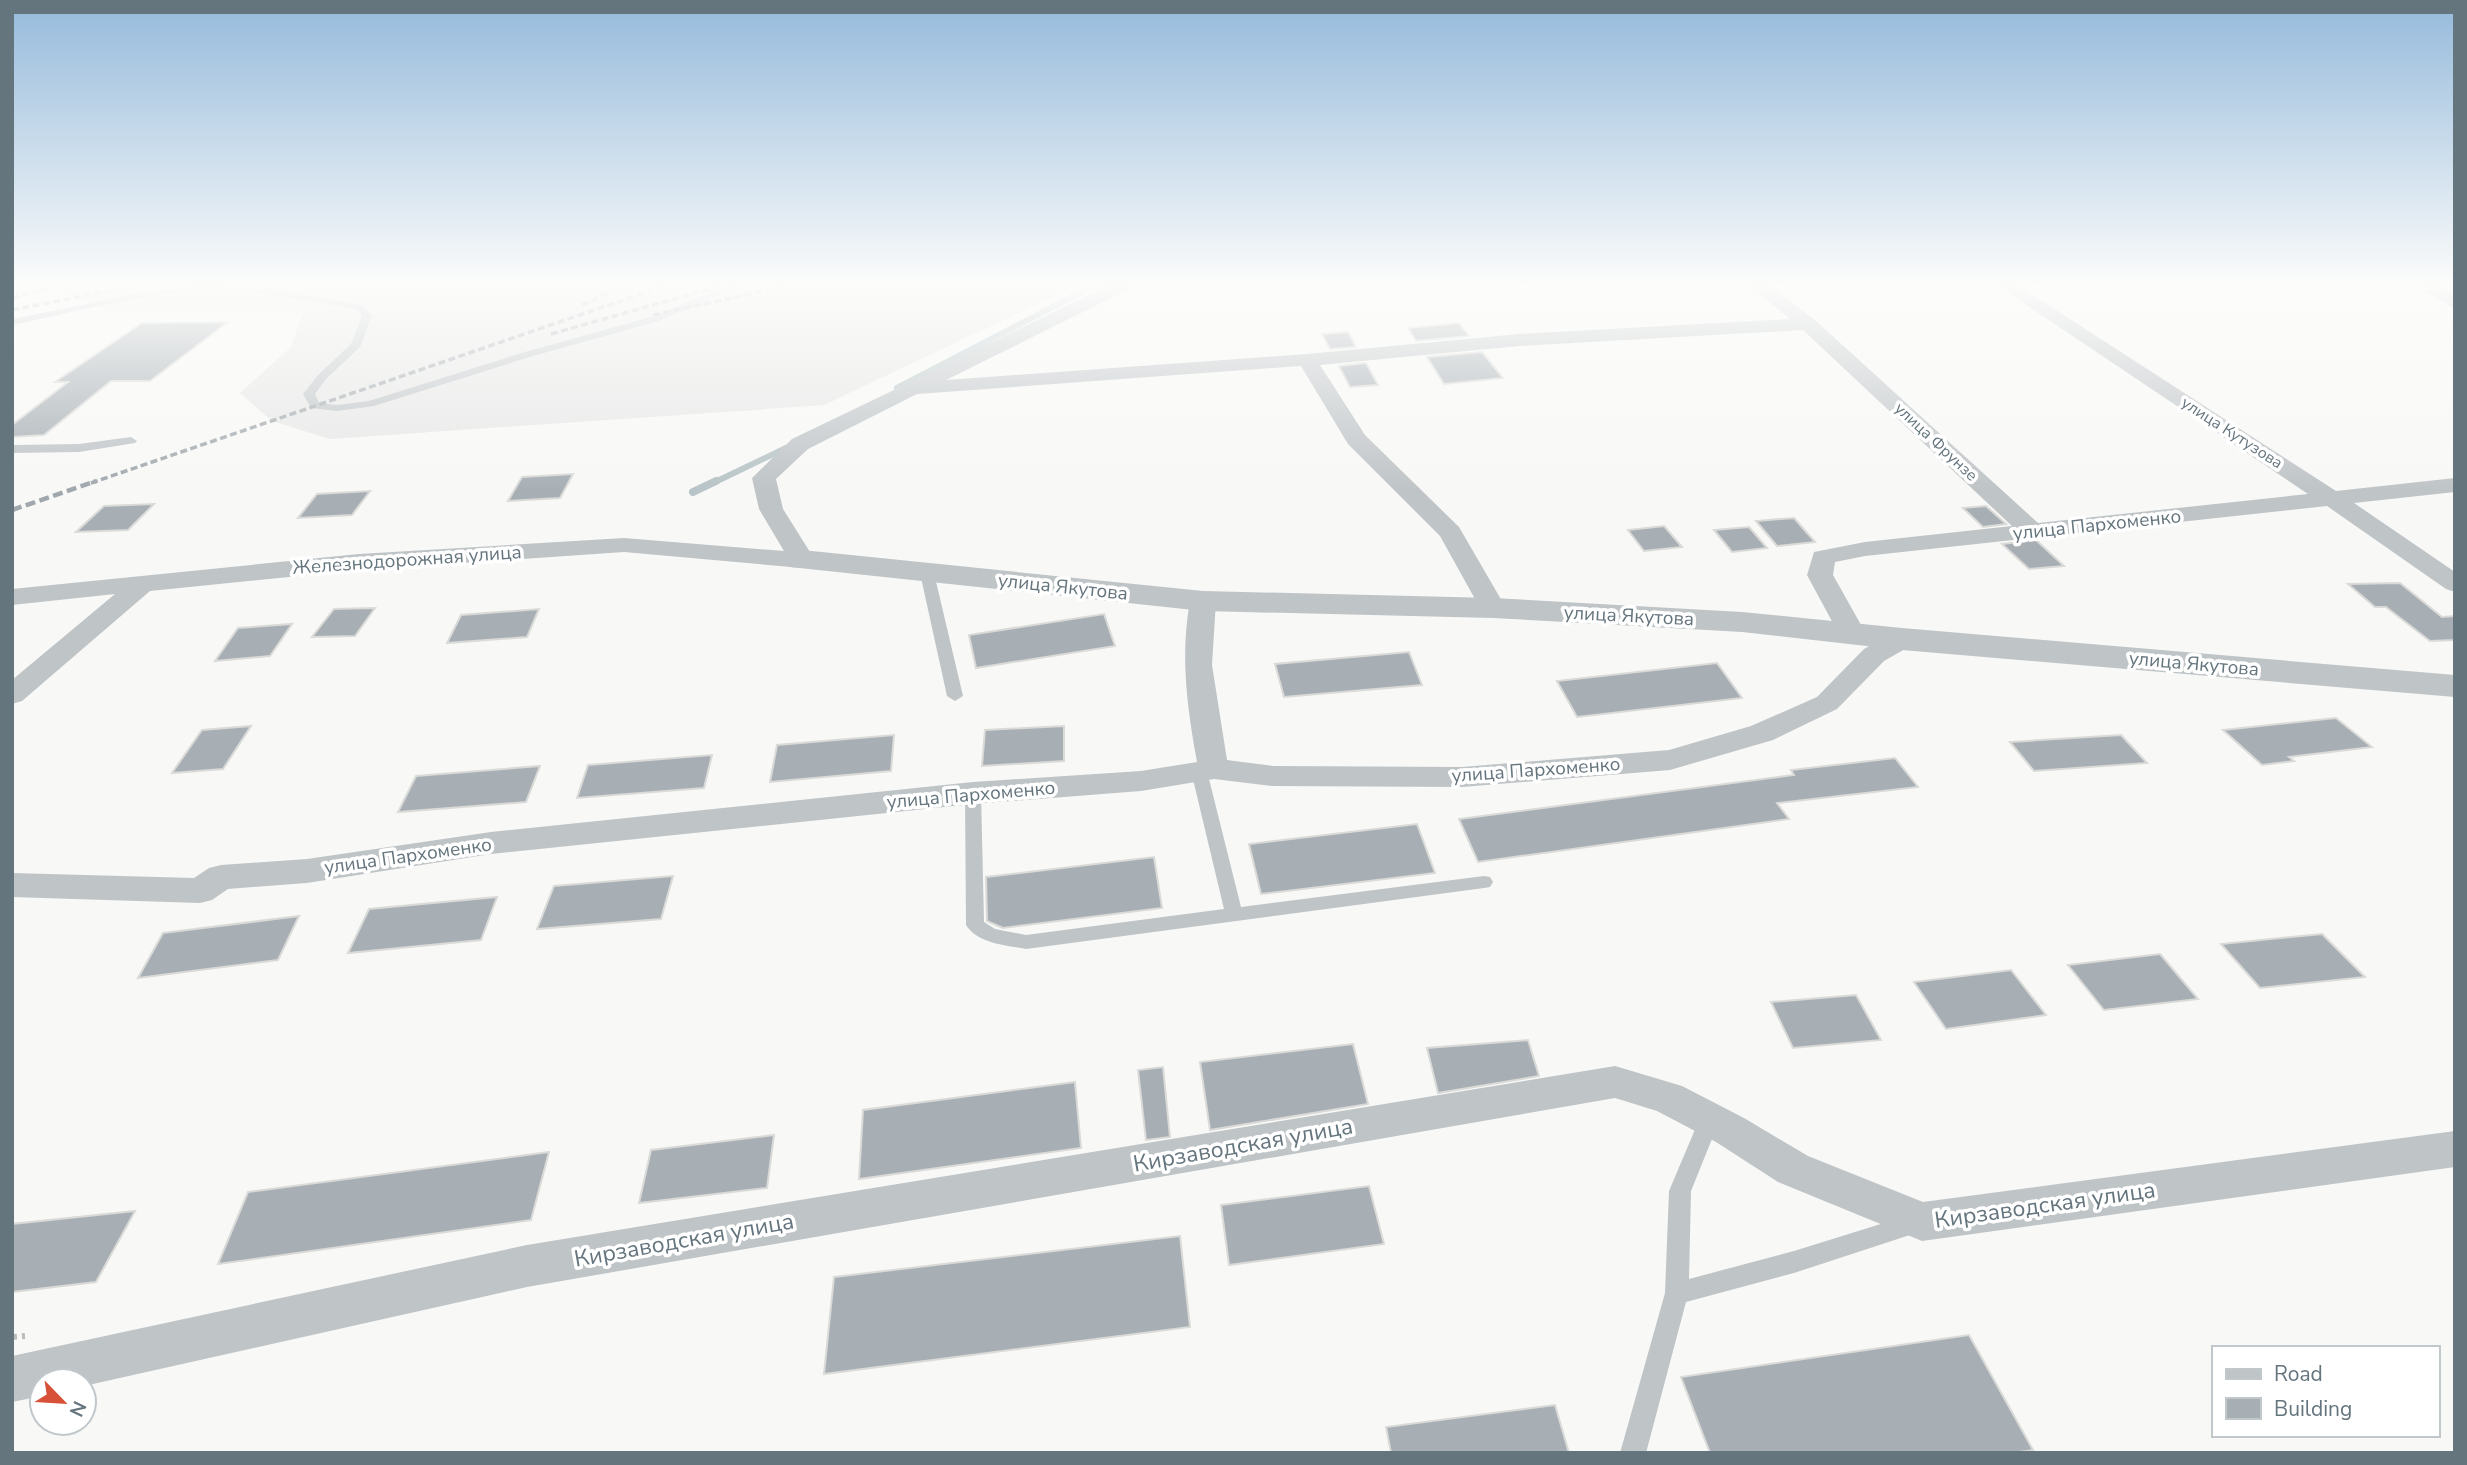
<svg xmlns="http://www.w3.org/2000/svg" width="2467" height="1465" font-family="'Nunito Sans',sans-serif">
	<rect width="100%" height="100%" fill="#f8f8f6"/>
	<!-- built -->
	<polygon fill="#e6e7e6" points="48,286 1075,286 824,405 330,439 272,421 240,393 291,347 303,313 107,312"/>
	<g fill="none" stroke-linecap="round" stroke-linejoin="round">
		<!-- stream-far1 -->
		<g stroke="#b8c4c7" stroke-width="6">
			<polyline points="897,388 1093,286"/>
			<polyline points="713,483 786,448"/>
		</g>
		<!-- stream -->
		<polyline stroke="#b8c4c7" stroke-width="8" points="693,492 716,481"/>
	</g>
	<!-- building -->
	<g fill="#a7afb4" stroke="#dadad8" stroke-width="2">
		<polygon points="228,322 150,381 111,381 44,435 12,437 12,425 68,382 55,382 142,323"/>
		<polygon points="1459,323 1469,336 1416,341 1408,328"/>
		<polygon points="1348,332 1356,347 1330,349 1322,334"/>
		<polygon points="1482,352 1503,378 1444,384 1427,357"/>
		<polygon points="1366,363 1378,385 1350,387 1339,366"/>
		<polygon points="573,474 560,498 508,501 522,477"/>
		<polygon points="370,491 352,515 298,518 317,494"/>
		<polygon points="154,504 128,530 76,532 104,506"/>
		<polygon points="1986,506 2006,524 1983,527 1963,508"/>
		<polygon points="1794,518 1815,542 1777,546 1756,521"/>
		<polygon points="1664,526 1682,547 1644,551 1628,530"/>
		<polygon points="1749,527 1767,548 1732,552 1714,530"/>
		<polygon points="2036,540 2064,566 2029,569 2002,544"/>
		<polygon points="2400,583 2442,617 2455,616 2455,640 2430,641 2386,607 2375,607 2348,584"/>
		<polygon points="375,608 355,636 312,637 334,609"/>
		<polygon points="539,609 527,637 447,643 461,615"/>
		<polygon points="1104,614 1115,646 976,668 969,635"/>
		<polygon points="292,624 270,656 215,661 238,628"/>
		<polygon points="1409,652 1422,685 1284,697 1275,664"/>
		<polygon points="1717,663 1742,698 1577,717 1557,681"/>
		<polygon points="2336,718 2372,747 2289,757 2294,761 2262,765 2223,730"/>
		<polygon points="251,726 223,769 172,773 202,730"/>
		<polygon points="1064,726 1064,761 982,766 985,730"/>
		<polygon points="894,735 891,771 770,782 777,745"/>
		<polygon points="2121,735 2147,763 2034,771 2010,742"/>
		<polygon points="712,755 704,788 577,798 588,765"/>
		<polygon points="1895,758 1918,787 1777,803 1789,819 1478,862 1459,819 1794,775 1791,770"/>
		<polygon points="540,766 526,802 398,812 416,776"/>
		<polygon points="1417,824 1435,873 1261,894 1249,844"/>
		<polygon points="1154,857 1162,908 1003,928 987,921 986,877"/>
		<polygon points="673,876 661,919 537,929 554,886"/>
		<polygon points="497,897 481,940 348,953 369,909"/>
		<polygon points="299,916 278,960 138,978 163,933"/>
		<polygon points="2322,934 2365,977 2260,988 2221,944"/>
		<polygon points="2160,954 2198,999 2104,1010 2068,965"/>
		<polygon points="2011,970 2046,1015 1946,1029 1914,982"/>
		<polygon points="1856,995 1881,1040 1793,1048 1771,1002"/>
		<polygon points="1528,1040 1539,1076 1438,1093 1427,1048"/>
		<polygon points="1353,1044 1368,1104 1210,1130 1200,1062"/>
		<polygon points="1163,1067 1170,1137 1146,1140 1138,1070"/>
		<polygon points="1075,1082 1081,1148 859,1179 863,1110"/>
		<polygon points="774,1135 767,1188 639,1203 651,1150"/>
		<polygon points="549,1152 531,1220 218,1264 248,1192"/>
		<polygon points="1369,1186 1384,1244 1229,1265 1221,1205"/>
		<polygon points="135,1211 96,1282 12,1292 12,1224"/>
		<polygon points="1180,1236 1190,1327 824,1374 834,1277"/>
		<polygon points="1969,1335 2033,1450 2013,1453 1710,1453 1681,1377"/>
		<polygon points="1555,1405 1569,1453 1391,1453 1386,1427"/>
	</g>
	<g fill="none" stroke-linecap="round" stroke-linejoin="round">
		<!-- path -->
		<polyline stroke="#babdbf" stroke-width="6" stroke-dasharray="5 5" stroke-linecap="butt" points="12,1337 25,1336"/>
		<!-- service -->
		<g fill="#bfc4c7" fill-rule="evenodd">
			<path d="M200 286 265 288 362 305 372 315 360 347 326 379 315 394 319 403 337 405 369 401 525 352 651 317 729 286H742L659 321 533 356 374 406 337 411 311 408 303 394 318 375 351 344 362 316 355 309C308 301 260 291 212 291 145 291 78 312 12 325V319L135 294Z"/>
			<polygon points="131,437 137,441 135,443 79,452 12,453 12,445 79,444"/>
			<polygon points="927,569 934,573 963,696 955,701 947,696 920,573"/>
			<path d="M1199 766 1207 771 1241 907 1484 876 1490 877 1493 882 1490 887 1484 888 1026 949C1006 945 978 944 966 925L965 793 973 787 981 793 984 922 995 929 1026 935 1224 909 1191 771Z"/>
			<polygon points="1709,1110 1716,1113 1720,1119 1691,1191 1689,1279 1794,1251 1916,1213 1924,1216 1927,1223 1924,1230 1916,1233 1794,1273 1686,1302 1646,1453 1620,1453 1665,1293 1669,1191 1702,1113"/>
		</g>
		<!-- minor -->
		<g fill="#bfc4c7" fill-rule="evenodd">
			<polygon points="1107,286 1130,286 1127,290 946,380 1307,354 1519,334 1790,319 1750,286 1770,286 1815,320 2038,523 2308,494 1998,286 2019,286 2336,491 2455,478 2455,492 2354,503 2455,572 2455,592 2446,589 2327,506 1865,556 1835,562 1833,575 1865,632 1861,638 1851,640 1841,638 1807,575 1814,552 1865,542 2012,526 1803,330 1519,346 1320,365 1365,435 1459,527 1506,608 1502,614 1493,616 1484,614 1480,608 1440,536 1348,444 1301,366 917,394 808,449 776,479 783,509 815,560 811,565 802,568 624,552 359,570 150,591 22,701 12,704 12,680 115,594 12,605 12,589 359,554 624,538 784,551 759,509 752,478 792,439 896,389 899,385 908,383"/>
			<polygon points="2415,286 2437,286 2455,295 2455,309"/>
			<path d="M1203 593 1212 595 1216 601 1212 665 1227 760 1273 766 1462 767 1669 750 1751 726 1817 697 1864 649 1892 633 1902 631 1912 633 1916 639 1912 645 1884 661 1837 709 1773 740 1670 770 1462 787 1273 786 1214 779 1141 791 973 804 491 854 307 883 228 889 212 900 200 903 12 897V873L194 878 209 868 221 865 307 859 491 832 973 782 1141 771 1197 762C1187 707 1180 656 1190 601L1194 595Z"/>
			<polygon points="1615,1066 1682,1086 1744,1118 1808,1156 1923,1202 2455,1131 2455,1167 1922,1241 1778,1182 1716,1142 1657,1111 1615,1098 527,1287 84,1386 84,1381 42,1381 42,1396 12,1402 12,1356 527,1245"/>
		</g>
		<!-- tertiary -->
		<polygon fill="#bfc4c7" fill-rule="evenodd" points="802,550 1203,591 1493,598 1742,612 1902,628 2455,675 2455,697 1902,650 1742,632 1493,618 1203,611 790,567 786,560 790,553"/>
		<!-- rail-far1 -->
		<g stroke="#a1a8ad" stroke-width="3.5" stroke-dasharray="7 3.5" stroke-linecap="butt">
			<polyline points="12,298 56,286"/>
			<polyline points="582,305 624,286"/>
			<polyline points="12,310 133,286"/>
			<polyline points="653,315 787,286"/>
			<polyline points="551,334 720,286"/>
			<polyline points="91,483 664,286"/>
		</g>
		<!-- rail -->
		<polyline stroke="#a1a8ad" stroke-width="4.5" stroke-dasharray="10 4.5" stroke-linecap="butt" points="12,510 96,481"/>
	</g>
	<!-- sky -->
	<linearGradient id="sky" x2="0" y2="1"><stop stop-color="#95badb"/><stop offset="0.58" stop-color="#fcfcfb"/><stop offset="1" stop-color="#fcfcfb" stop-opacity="0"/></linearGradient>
	<rect width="2467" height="491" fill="url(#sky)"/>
	<g text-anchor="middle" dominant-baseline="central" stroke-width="7" stroke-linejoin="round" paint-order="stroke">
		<!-- far-street labels -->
		<g font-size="16" fill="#65757e" stroke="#fff">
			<text transform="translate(2232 433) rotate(33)">улица Кутузова</text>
			<text transform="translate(1936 442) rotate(43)">улица Фрунзе</text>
		</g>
		<!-- street labels -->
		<g font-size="19" fill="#65757e" stroke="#fff">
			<text transform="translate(2097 525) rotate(-6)">улица Пархоменко</text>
			<text transform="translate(407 560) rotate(-4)">Железнодорожная улица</text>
			<text transform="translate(1063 587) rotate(6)">улица Якутова</text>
			<text transform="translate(1629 616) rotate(3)">улица Якутова</text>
			<text transform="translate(2194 664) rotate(5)">улица Якутова</text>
			<text transform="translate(1536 770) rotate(-4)">улица Пархоменко</text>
			<text transform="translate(971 795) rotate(-5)">улица Пархоменко</text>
			<text transform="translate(408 856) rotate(-8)">улица Пархоменко</text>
		</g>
		<!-- near-street labels -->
		<g font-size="23" fill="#65757e" stroke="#fff">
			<text transform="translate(1243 1145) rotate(-10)">Кирзаводская улица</text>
			<text transform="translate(2045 1205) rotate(-8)">Кирзаводская улица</text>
			<text transform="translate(684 1240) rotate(-10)">Кирзаводская улица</text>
		</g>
	</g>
	<!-- border -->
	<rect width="2467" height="1465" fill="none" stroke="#65757e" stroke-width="28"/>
	<!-- legend -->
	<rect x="2212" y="1346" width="228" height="91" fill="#ffffff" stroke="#c1c8cb" stroke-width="2"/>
	<rect x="2226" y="1369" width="35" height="10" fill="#bfc4c7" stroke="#c1c8cb" stroke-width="2"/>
	<text x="2274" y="1381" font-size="21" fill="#65757e">Road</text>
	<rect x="2226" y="1398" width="35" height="21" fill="#a7afb4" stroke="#c1c8cb" stroke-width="2"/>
	<text x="2274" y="1416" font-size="21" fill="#65757e">Building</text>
	<!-- north arrow -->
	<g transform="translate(63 1402) rotate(115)"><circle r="33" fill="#ffffff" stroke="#c1c8cb" stroke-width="2"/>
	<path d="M0-5L12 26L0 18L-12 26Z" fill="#d65137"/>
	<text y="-10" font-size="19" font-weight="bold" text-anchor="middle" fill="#65757e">N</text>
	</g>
</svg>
